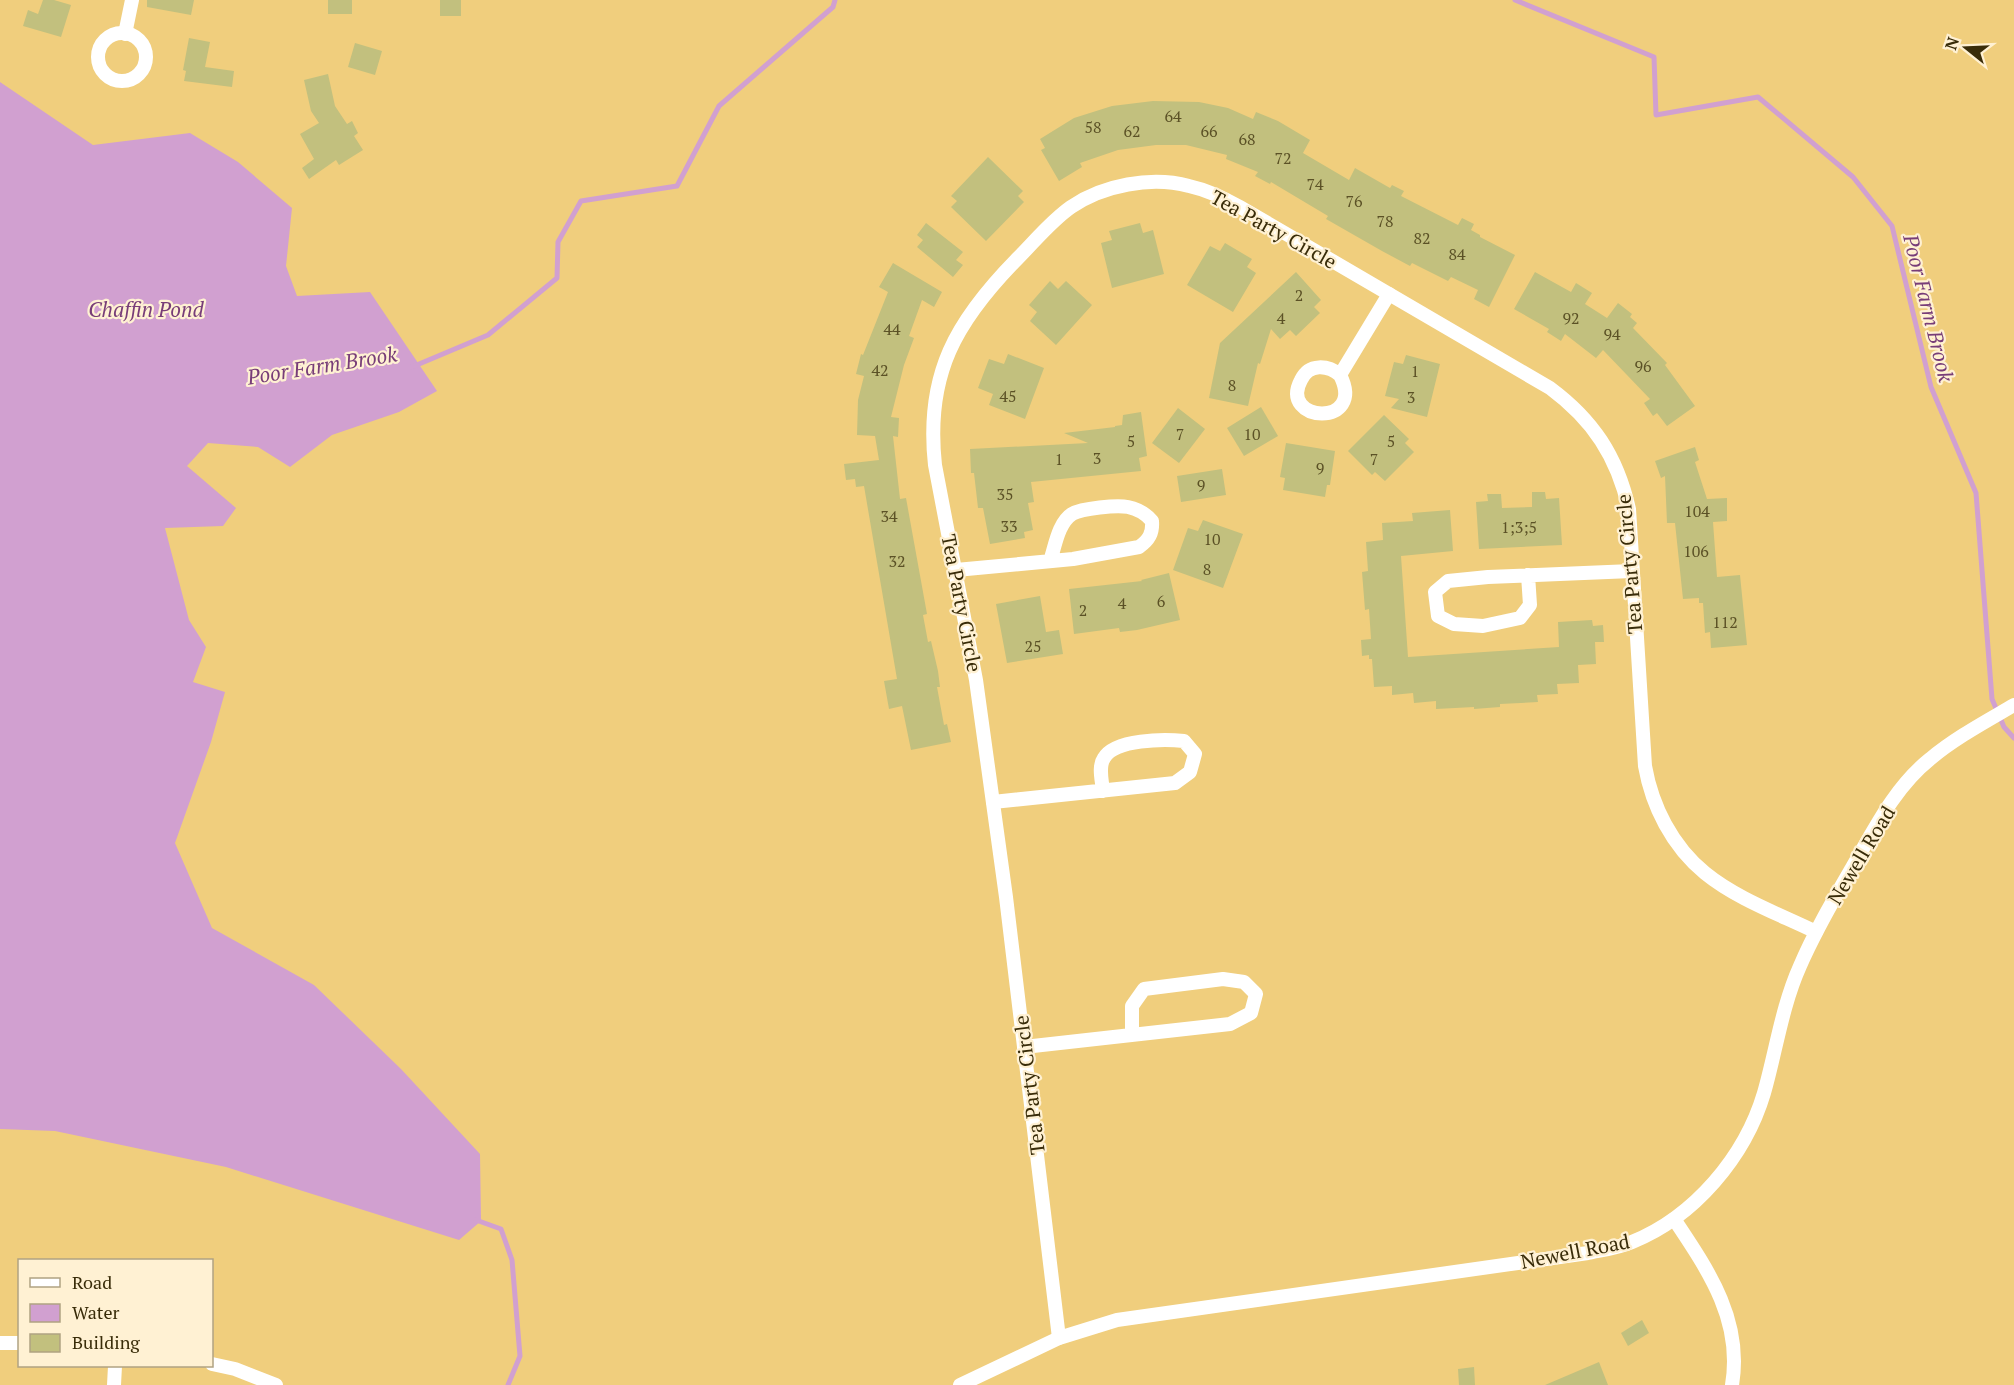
<svg xmlns="http://www.w3.org/2000/svg" width="2014" height="1385" font-family="'PT Serif',serif">
	<rect width="100%" height="100%" fill="#f0ce7d"/>
	<!-- water -->
	<polygon fill="#d1a0d0" points="0,82 93,145 190,133 238,162 292,208 286,266 297,296 370,292 437,391 399,412 332,435 290,467 258,447 208,443 187,466 236,508 223,526 165,528 189,620 206,647 193,682 225,692 211,742 175,843 212,928 314,985 401,1069 480,1154 481,1221 459,1240 226,1167 55,1131 0,1129"/>
	<g fill="none" stroke-linecap="round" stroke-linejoin="round">
		<!-- stream -->
		<g stroke="#d1a0d0" stroke-width="5">
			<polyline points="1515,0 1654,57 1656,115 1758,97 1853,177 1892,226 1931,387 1976,493 1992,699 2004,727 2014,738"/>
			<polyline points="412,367 488,335 557,278 558,242 581,201 677,186 719,106 833,7 835,0"/>
			<polyline points="476,1220 501,1229 512,1260 520,1356 508,1385"/>
		</g>
	</g>
	<!-- building -->
	<g fill="#c2c07e">
		<polygon points="43,0 54,0 71,5 61,37 23,26 28,10 38,14"/>
		<polygon points="147,0 194,0 191,15 147,7"/>
		<rect x="328" y="0" width="24" height="14"/>
		<rect x="440" y="0" width="21" height="16"/>
		<polygon points="189,38 210,42 205,67 234,71 232,87 184,81 186,71 183,70"/>
		<polygon points="355,43 382,51 375,75 348,67"/>
		<polygon points="328,74 335,106 347,124 352,121 358,133 354,136 363,150 339,165 336,160 309,179 302,168 314,159 300,134 319,123 311,111 304,80"/>
		<polygon points="1153,101 1199,102 1228,108 1253,119 1256,112 1278,121 1310,140 1303,153 1349,180 1355,168 1390,188 1392,185 1404,191 1401,196 1458,225 1462,218 1474,224 1471,230 1480,235 1480,237 1515,255 1489,307 1474,299 1478,290 1451,277 1448,281 1412,263 1410,266 1382,251 1326,219 1328,216 1271,182 1270,184 1255,176 1258,172 1226,159 1227,155 1186,145 1156,145 1118,150 1080,163 1082,167 1059,181 1041,150 1045,148 1040,139 1074,118 1112,106"/>
		<polygon points="988,157 1023,191 1018,196 1024,202 986,241 951,207 957,201 951,196"/>
		<polygon points="926,223 963,252 956,260 963,265 953,277 917,247 923,240 917,235"/>
		<polygon points="1140,223 1143,233 1153,230 1164,274 1112,288 1101,243 1112,240 1109,231"/>
		<polygon points="1225,243 1252,259 1247,267 1256,273 1233,312 1187,285 1210,246 1220,251"/>
		<polygon points="893,263 942,292 934,307 922,300 909,336 914,338 904,365 891,417 899,418 898,437 893,436 900,499 906,498 927,614 923,615 928,642 931,641 938,671 940,687 937,687 944,725 947,724 951,742 911,750 902,706 889,709 884,681 897,679 864,486 856,487 855,479 846,480 844,464 879,460 875,436 857,435 858,400 864,376 856,374 861,354 863,355 888,292 879,287"/>
		<polygon points="1296,272 1321,300 1314,307 1320,313 1296,336 1290,330 1280,339 1271,329 1260,364 1258,363 1248,406 1209,398 1220,343"/>
		<polygon points="1535,272 1571,292 1576,283 1592,293 1585,304 1607,318 1618,303 1632,314 1630,317 1637,323 1633,328 1667,363 1665,365 1695,406 1667,426 1657,413 1653,416 1644,403 1650,399 1603,350 1596,358 1565,334 1561,341 1547,332 1549,329 1514,309"/>
		<polygon points="1050,281 1058,289 1066,281 1092,305 1056,345 1030,321 1037,312 1029,305"/>
		<polygon points="1008,354 1044,368 1025,419 989,405 993,394 978,388 989,359 1004,364"/>
		<polygon points="1406,355 1440,364 1427,417 1391,408 1399,399 1385,396 1394,362 1403,364"/>
		<polygon points="1261,407 1278,436 1244,456 1227,428"/>
		<polygon points="1178,408 1205,429 1179,463 1152,443"/>
		<polygon points="1141,412 1147,456 1139,458 1141,471 1031,482 1034,502 1028,503 1033,530 1024,532 1025,538 990,544 983,508 978,508 974,473 971,473 970,449 1088,443 1064,433 1115,427 1115,426 1122,425 1123,415"/>
		<polygon points="1384,415 1409,439 1405,443 1414,452 1385,481 1375,472 1372,475 1348,451"/>
		<polygon points="1286,443 1335,451 1330,485 1327,485 1325,497 1283,490 1285,478 1280,477"/>
		<polygon points="1695,447 1699,460 1695,462 1707,499 1727,498 1727,521 1713,522 1717,577 1740,575 1747,645 1711,648 1710,632 1705,633 1703,603 1699,603 1699,598 1683,599 1675,523 1667,523 1665,476 1661,478 1655,461"/>
		<polygon points="1222,469 1226,495 1181,502 1177,476"/>
		<polygon points="1532,492 1545,492 1546,499 1559,498 1562,545 1479,549 1476,502 1488,501 1487,494 1501,494 1502,508 1532,507"/>
		<polygon points="1450,510 1453,551 1401,556 1408,657 1559,647 1558,622 1592,620 1593,626 1603,625 1604,642 1595,642 1596,664 1578,665 1579,683 1557,684 1558,694 1537,695 1538,702 1500,704 1500,707 1474,709 1474,707 1436,709 1436,701 1414,703 1413,693 1392,695 1392,686 1374,687 1372,659 1369,659 1369,655 1362,656 1361,640 1371,639 1369,609 1365,610 1362,572 1368,571 1366,542 1383,540 1382,523 1413,521 1412,513"/>
		<polygon points="1203,520 1243,534 1223,588 1173,570 1188,528 1198,531"/>
		<polygon points="1169,573 1180,620 1137,630 1120,632 1119,628 1074,634 1069,589 1142,581 1141,580"/>
		<polygon points="1040,596 1046,632 1059,630 1063,654 1007,663 996,604"/>
		<polygon points="1642,1320 1649,1333 1628,1346 1621,1333"/>
		<polygon points="1599,1362 1608,1385 1545,1385"/>
		<polygon points="1474,1367 1475,1385 1459,1385 1458,1369"/>
	</g>
	<g fill="none" stroke-linecap="round" stroke-linejoin="round">
		<!-- street -->
		<g stroke="#fff" stroke-width="14">
			<circle cx="122" cy="57" r="24"/>
			<polyline points="125,34 132,0"/>
			<path d="M1340 375C1328 365 1309 363 1301 380 1278 423 1367 428 1340 375L1389 294"/>
			<path d="M956 570 1073 559 1139 547C1149 540 1153 533 1152 521 1146 514 1138 509 1128 507 1117 505 1082 508 1072 514 1058 523 1055 547 1050 561"/>
			<polyline points="1528,575 1530,605 1520,618 1483,626 1454,624 1438,616 1435,592 1448,581 1488,577 1632,571"/>
			<path d="M993 802 1175 783 1190 772 1195 754 1184 741C1164 739 1115 739 1104 758 1098 767 1102 780 1103 791"/>
			<polyline points="1024,1047 1230,1024 1251,1013 1256,994 1244,982 1223,979 1144,989 1132,1006 1132,1035"/>
			<path d="M1674 1219C1708 1270 1743 1320 1732 1385"/>
			<path d="M1059 1338 1006 897 976 680 935 465C925 374 956 321 1018 258 1035 241 1051 221 1071 207 1103 185 1151 176 1189 186 1207 190 1224 198 1240 207L1550 388C1593 420 1617 456 1629 509L1645 766C1652 806 1672 846 1705 873 1737 899 1779 914 1816 932"/>
			<polyline points="0,1343 20,1343"/>
			<polyline points="212,1364 235,1369 276,1385"/>
			<polyline points="114,1385 115,1366"/>
			<path d="M960 1385 1059 1338 1117 1320 1588 1253C1602 1250 1618 1248 1632 1242 1694 1217 1745 1157 1764 1093 1776 1051 1782 1006 1800 966 1815 931 1834 899 1853 866 1875 828 1895 787 1930 759 1955 738 1985 722 2014 705"/>
		</g>
	</g>
	<g text-anchor="middle" dominant-baseline="central" stroke-width="4.5" stroke-linejoin="round" paint-order="stroke">
		<!-- number labels -->
		<g font-size="16" fill="#5b5126">
			<text x="1173" y="116">64</text>
			<text x="1093" y="127">58</text>
			<text x="1132" y="131">62</text>
			<text x="1209" y="131">66</text>
			<text x="1247" y="139">68</text>
			<text x="1283" y="158">72</text>
			<text x="1315" y="184">74</text>
			<text x="1354" y="201">76</text>
			<text x="1385" y="221">78</text>
			<text x="1422" y="238">82</text>
			<text x="1457" y="254">84</text>
			<text x="1299" y="295">2</text>
			<text x="1281" y="318">4</text>
			<text x="1571" y="318">92</text>
			<text x="892" y="329">44</text>
			<text x="1612" y="334">94</text>
			<text x="1643" y="366">96</text>
			<text x="880" y="370">42</text>
			<text x="1415" y="371">1</text>
			<text x="1232" y="385">8</text>
			<text x="1008" y="396">45</text>
			<text x="1411" y="397">3</text>
			<text x="1180" y="434">7</text>
			<text x="1252" y="434">10</text>
			<text x="1131" y="441">5</text>
			<text x="1391" y="441">5</text>
			<text x="1097" y="458">3</text>
			<text x="1059" y="459">1</text>
			<text x="1374" y="459">7</text>
			<text x="1320" y="468">9</text>
			<text x="1201" y="485">9</text>
			<text x="1005" y="494">35</text>
			<text x="1697" y="511">104</text>
			<text x="889" y="516">34</text>
			<text x="1009" y="526">33</text>
			<text x="1519" y="527">1;3;5</text>
			<text x="1212" y="539">10</text>
			<text x="1696" y="551">106</text>
			<text x="897" y="561">32</text>
			<text x="1207" y="569">8</text>
			<text x="1161" y="601">6</text>
			<text x="1122" y="603">4</text>
			<text x="1083" y="610">2</text>
			<text x="1725" y="622">112</text>
			<text x="1033" y="646">25</text>
		</g>
		<!-- street labels -->
		<g font-size="20" fill="#392c09" stroke="#fff1d3">
			<text transform="translate(1274 229) rotate(29)">Tea Party Circle</text>
			<text transform="translate(1629 564) rotate(-95)">Tea Party Circle</text>
			<text transform="translate(962 603) rotate(79)">Tea Party Circle</text>
			<text transform="translate(1861 855) rotate(-59)">Newell Road</text>
			<text transform="translate(1029 1085) rotate(-97)">Tea Party Circle</text>
			<text transform="translate(1575 1251) rotate(-11)">Newell Road</text>
		</g>
		<!-- water labels -->
		<g font-size="21" font-style="italic" fill="#783d78" stroke="#fff1d3">
			<text transform="translate(1929 308) rotate(76)">Poor Farm Brook</text>
			<text x="146" y="309">Chaffin Pond</text>
			<text transform="translate(322 365) rotate(-9)">Poor Farm Brook</text>
		</g>
	</g>
	<!-- legend -->
	<rect x="18" y="1259" width="195" height="108" fill="#fff1d3" stroke="#b0a282" stroke-width="1.5"/>
	<rect x="30" y="1278" width="30" height="9" fill="#ffffff" stroke="#b0a282" stroke-width="1.5"/>
	<text x="72" y="1289" font-size="18" fill="#392c09">Road</text>
	<rect x="30" y="1304" width="30" height="18" fill="#d1a0d0" stroke="#b0a282" stroke-width="1.5"/>
	<text x="72" y="1319" font-size="18" fill="#392c09">Water</text>
	<rect x="30" y="1334" width="30" height="18" fill="#c2c07e" stroke="#b0a282" stroke-width="1.5"/>
	<text x="72" y="1349" font-size="18" fill="#392c09">Building</text>
	<!-- north arrow -->
	<g transform="translate(1966 48) rotate(288)" stroke="#fff1d3" stroke-width="4.5" paint-order="stroke">
	<path d="M0-4.5L10 22L0 15L-10 22Z" fill="#392c09"/>
	<text y="-9" font-size="16" font-weight="bold" text-anchor="middle" fill="#392c09">N</text>
	</g>
</svg>
